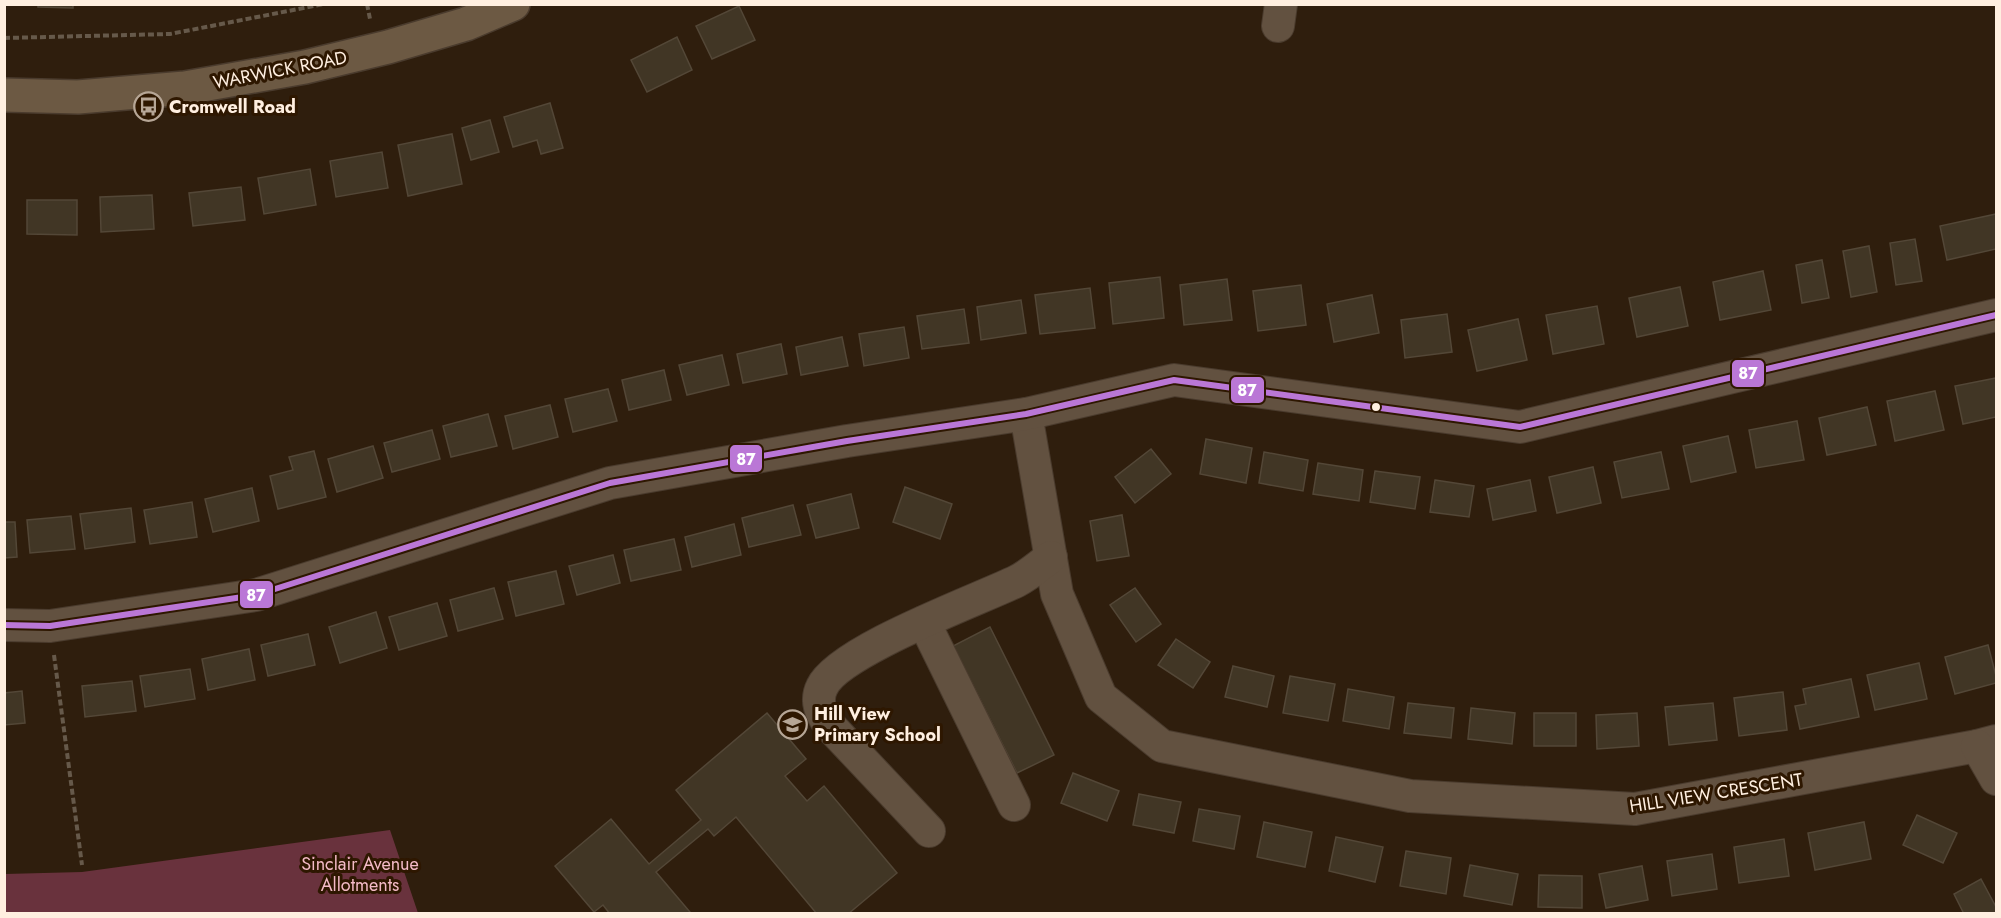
<svg xmlns="http://www.w3.org/2000/svg" width="2001" height="918" font-family="Jost,sans-serif">
	<rect width="100%" height="100%" fill="#2f1e0d"/>
	<!-- green -->
	<polygon fill="#69323d" points="390,830 418,913 5,913 5,874 82,872"/>
	<!-- building -->
	<g fill="#413625" stroke="#534737" stroke-width="1.5">
		<polygon points="38,4 73,4 73,8 38,7"/>
		<polygon points="739,6 755,40 712,59 696,26"/>
		<polygon points="677,37 692,70 647,92 631,60"/>
		<polygon points="550,103 563,148 541,154 537,140 513,147 504,117"/>
		<polygon points="490,120 499,152 471,160 462,128"/>
		<polygon points="452,134 462,184 408,196 398,145"/>
		<polygon points="382,152 388,188 336,197 330,161"/>
		<polygon points="310,169 316,205 264,214 258,178"/>
		<polygon points="241,187 245,220 193,226 189,193"/>
		<polygon points="152,195 154,229 101,232 100,197"/>
		<polygon points="27,200 77,200 77,235 27,234"/>
		<polygon points="1996,214 1996,249 1947,260 1940,226"/>
		<polygon points="1915,239 1922,281 1896,285 1890,243"/>
		<polygon points="1869,246 1877,292 1851,297 1843,251"/>
		<polygon points="1822,260 1829,298 1802,303 1796,265"/>
		<polygon points="1763,271 1771,310 1720,320 1713,282"/>
		<polygon points="1160,277 1164,318 1113,324 1109,283"/>
		<polygon points="1227,279 1232,320 1184,325 1180,285"/>
		<polygon points="1301,285 1306,325 1258,331 1253,291"/>
		<polygon points="1680,287 1688,326 1637,337 1629,298"/>
		<polygon points="1090,288 1095,328 1040,334 1035,295"/>
		<polygon points="1372,295 1379,333 1334,342 1327,304"/>
		<polygon points="1021,300 1026,333 981,340 977,307"/>
		<polygon points="1597,306 1604,344 1553,354 1546,315"/>
		<polygon points="964,309 969,343 922,349 917,316"/>
		<polygon points="1447,314 1452,352 1405,358 1401,320"/>
		<polygon points="1518,319 1527,360 1477,371 1468,330"/>
		<polygon points="904,327 909,358 864,366 859,334"/>
		<polygon points="842,337 848,366 801,375 796,347"/>
		<polygon points="781,344 787,374 743,383 737,354"/>
		<polygon points="722,355 729,385 687,395 679,365"/>
		<polygon points="664,370 671,400 629,410 622,380"/>
		<polygon points="1996,378 1996,417 1963,424 1955,386"/>
		<polygon points="608,389 617,421 573,432 565,399"/>
		<polygon points="1935,391 1944,430 1895,441 1887,401"/>
		<polygon points="550,405 558,437 513,449 505,416"/>
		<polygon points="1867,407 1876,445 1827,455 1819,418"/>
		<polygon points="488,414 497,446 451,457 443,426"/>
		<polygon points="1797,421 1804,460 1756,468 1749,430"/>
		<polygon points="432,430 440,459 392,472 384,443"/>
		<polygon points="1728,436 1736,472 1691,482 1683,446"/>
		<polygon points="1206,439 1252,448 1246,483 1200,474"/>
		<polygon points="373,446 383,478 337,492 328,459"/>
		<polygon points="1151,449 1171,474 1135,503 1115,477"/>
		<polygon points="314,451 326,497 278,509 270,476 293,470 289,457"/>
		<polygon points="1264,452 1308,460 1303,491 1259,483"/>
		<polygon points="1661,452 1669,489 1622,498 1614,462"/>
		<polygon points="1318,463 1363,470 1359,501 1313,494"/>
		<polygon points="1593,467 1601,503 1557,513 1549,477"/>
		<polygon points="1375,471 1420,477 1415,509 1370,502"/>
		<polygon points="1435,480 1474,486 1469,517 1430,512"/>
		<polygon points="1530,480 1536,511 1493,520 1487,489"/>
		<polygon points="905,487 952,504 940,539 893,522"/>
		<polygon points="252,488 259,521 213,532 205,499"/>
		<polygon points="851,494 859,528 816,538 807,505"/>
		<polygon points="192,502 197,537 150,544 144,510"/>
		<polygon points="793,505 801,535 749,547 742,518"/>
		<polygon points="131,508 135,542 85,549 80,514"/>
		<polygon points="1122,515 1129,556 1097,561 1090,521"/>
		<polygon points="71,516 75,549 30,553 27,520"/>
		<polygon points="4,522 15,522 17,557 4,558"/>
		<polygon points="734,524 741,555 692,567 685,537"/>
		<polygon points="674,539 681,570 631,581 624,550"/>
		<polygon points="613,555 620,583 577,595 569,566"/>
		<polygon points="556,571 564,604 516,616 508,582"/>
		<polygon points="494,588 503,619 458,631 450,600"/>
		<polygon points="1135,588 1161,624 1136,642 1110,605"/>
		<polygon points="437,603 447,636 399,650 389,617"/>
		<polygon points="376,612 387,648 340,663 329,627"/>
		<polygon points="990,627 1054,755 1017,773 953,646"/>
		<polygon points="308,634 315,665 268,676 261,645"/>
		<polygon points="1176,639 1210,662 1193,688 1158,665"/>
		<polygon points="1988,645 1996,676 1996,683 1955,694 1945,657"/>
		<polygon points="249,649 255,680 208,690 202,659"/>
		<polygon points="1919,663 1927,699 1875,710 1867,675"/>
		<polygon points="1233,666 1274,676 1267,707 1225,697"/>
		<polygon points="190,669 195,699 145,707 140,676"/>
		<polygon points="1290,676 1335,684 1328,721 1283,713"/>
		<polygon points="1851,679 1859,717 1800,729 1795,706 1806,704 1803,689"/>
		<polygon points="132,681 136,711 85,717 82,686"/>
		<polygon points="1348,689 1394,697 1389,729 1343,721"/>
		<polygon points="22,691 25,723 4,725 4,693"/>
		<polygon points="1783,692 1787,730 1739,736 1734,698"/>
		<polygon points="1408,703 1454,708 1451,738 1404,733"/>
		<polygon points="1713,703 1717,740 1669,745 1665,707"/>
		<polygon points="1471,708 1515,713 1512,744 1468,739"/>
		<polygon points="767,713 806,759 785,776 807,801 824,786 897,873 848,914 817,914 736,817 714,836 708,829 656,872 690,912 687,914 610,914 603,905 594,912 555,866 611,819 649,864 701,820 676,790"/>
		<rect x="1534" y="713" width="42" height="33"/>
		<polygon points="1637,713 1639,746 1597,749 1596,715"/>
		<polygon points="1073,773 1119,791 1107,821 1061,803"/>
		<polygon points="1139,794 1181,802 1174,833 1133,825"/>
		<polygon points="1199,809 1240,816 1234,849 1193,841"/>
		<polygon points="1917,815 1957,833 1943,863 1903,845"/>
		<polygon points="1264,822 1312,832 1305,867 1257,857"/>
		<polygon points="1864,822 1871,859 1815,870 1808,833"/>
		<polygon points="1336,837 1383,847 1375,882 1329,871"/>
		<polygon points="1784,839 1789,876 1739,883 1734,847"/>
		<polygon points="1406,851 1451,858 1446,894 1400,886"/>
		<polygon points="1712,854 1717,889 1672,896 1667,861"/>
		<polygon points="1470,865 1518,874 1512,905 1464,896"/>
		<polygon points="1642,866 1648,900 1606,908 1599,874"/>
		<polygon points="1539,875 1582,876 1582,908 1538,907"/>
		<polygon points="1981,879 1996,907 1996,914 1964,914 1954,894"/>
	</g>
	<g fill="none" stroke-linecap="round" stroke-linejoin="round">
		<defs>
			<g id="minor">
				<polyline points="1278,26 1281,4"/>
				<polyline points="1026,414 1057,594 1101,697 1162,746 1410,796 1635,809 1977,746 1996,741"/>
				<polyline points="924,622 1014,805"/>
				<polyline points="4,625 50,626 256,595 610,483 847,441 1026,414 1174,380 1520,427 1996,315"/>
				<polyline points="1977,746 1996,779"/>
				<path d="M929 831 829 725C821 713 815 701 822 687 838 651 978 600 1017 581 1029 575 1040 565 1051 557"/>
			</g>
			<polyline id="major" points="4,95 78,97 185,88 305,67 388,47 466,24 513,4"/>
		</defs>
		<!-- minor casing -->
		<use href="#minor" stroke="#4a3b2d" stroke-width="34"/>
		<!-- major casing -->
		<use href="#major" stroke="#4a3b2d" stroke-width="36"/>
		<!-- path -->
		<g stroke="#66594a" stroke-width="4" stroke-dasharray="6 3" stroke-linecap="butt">
			<polyline points="367,4 370,19"/>
			<polyline points="4,38 170,34 324,4"/>
			<polyline points="54,655 82,865"/>
		</g>
		<!-- minor -->
		<use href="#minor" stroke="#625140" stroke-width="32"/>
		<!-- major -->
		<use href="#major" stroke="#6c5943" stroke-width="33"/>
		<defs>
			<polyline id="bus-1" points="4,625 50,626 256,595 610,483 847,441 1026,414 1174,380 1520,427 1996,315"/>
		</defs>
		<!-- bus-1 casing -->
		<use href="#bus-1" stroke="#2e1700" stroke-width="10"/>
		<!-- bus-1 -->
		<use href="#bus-1" stroke="#ba77d6" stroke-width="6"/>
	</g>
	<!-- icons -->
	<defs>
		<symbol id="bus-ring" viewBox="-11 -11 22 22"><circle r="9.5" fill="#2e1700" stroke="#b6a696" stroke-width="1.5"/><path d="M-5-6H5V4H4V6H2V4H-2V6H-4V4H-5ZM-3.5-4V0h7V-4ZM-3.5 1.2v1.5H-2V1.2ZM2 1.2v1.5H3.5V1.2Z" fill="#b6a696"/></symbol>
		<symbol id="school-ring" viewBox="-11 -11 22 22"><circle r="9.5" fill="#2e1700" stroke="#b6a696" stroke-width="1.5"/><path d="M0-5L7-2L0 1L-7-2ZM-4 1L0 2.5L4 1V4Q0 6-4 4Z" fill="#b6a696"/></symbol>
	</defs>
	<g fill-rule="evenodd">
		<use href="#bus-ring" x="132" y="90" width="33" height="33"/>
		<use href="#school-ring" x="776" y="708" width="33" height="33"/>
	</g>
	<!-- markers -->
	<circle fill="#ffefe0" stroke="#2e1700" stroke-width="2" cx="1376" cy="407" r="5"/>
	<g text-anchor="middle" dominant-baseline="central" stroke-width="6" stroke-linejoin="round" paint-order="stroke">
		<!-- street labels -->
		<g font-size="18" fill="#ffefe0" stroke="#2e1700">
			<text transform="translate(280 70) rotate(-11)">WARWICK ROAD</text>
			<text transform="translate(1716 793) rotate(-9)">HILL VIEW CRESCENT</text>
		</g>
		<!-- poi labels -->
		<g font-size="18" font-weight="bold" fill="#ffefe0" stroke="#2e1700" text-anchor="start">
			<text x="169" y="107">Cromwell Road</text>
			<text x="814" y="714">Hill View<tspan x="814" dy="21">Primary School</tspan></text>
		</g>
		<!-- park labels -->
		<g font-size="18" fill="#f3bac6" stroke="#2e1700">
			<text x="360" y="864">Sinclair Avenue<tspan x="360" dy="21">Allotments</tspan></text>
		</g>
	</g>
	<g stroke="#2e1700" stroke-width="2">
		<rect x="1731" y="359" width="34" height="29" rx="6" fill="#ba77d6"/>
		<rect x="1230" y="376" width="35" height="28" rx="6" fill="#ba77d6"/>
		<rect x="729" y="444" width="34" height="29" rx="6" fill="#ba77d6"/>
		<rect x="239" y="580" width="35" height="29" rx="6" fill="#ba77d6"/>
	</g>
	<g font-size="16" text-anchor="middle" font-weight="bold" fill="#fff">
		<text x="1748" y="379">87</text>
		<text x="1247" y="396">87</text>
		<text x="746" y="465">87</text>
		<text x="256" y="601">87</text>
	</g>
	<!-- border -->
	<rect width="2001" height="918" fill="none" stroke="#ffefe0" stroke-width="12"/>
</svg>
